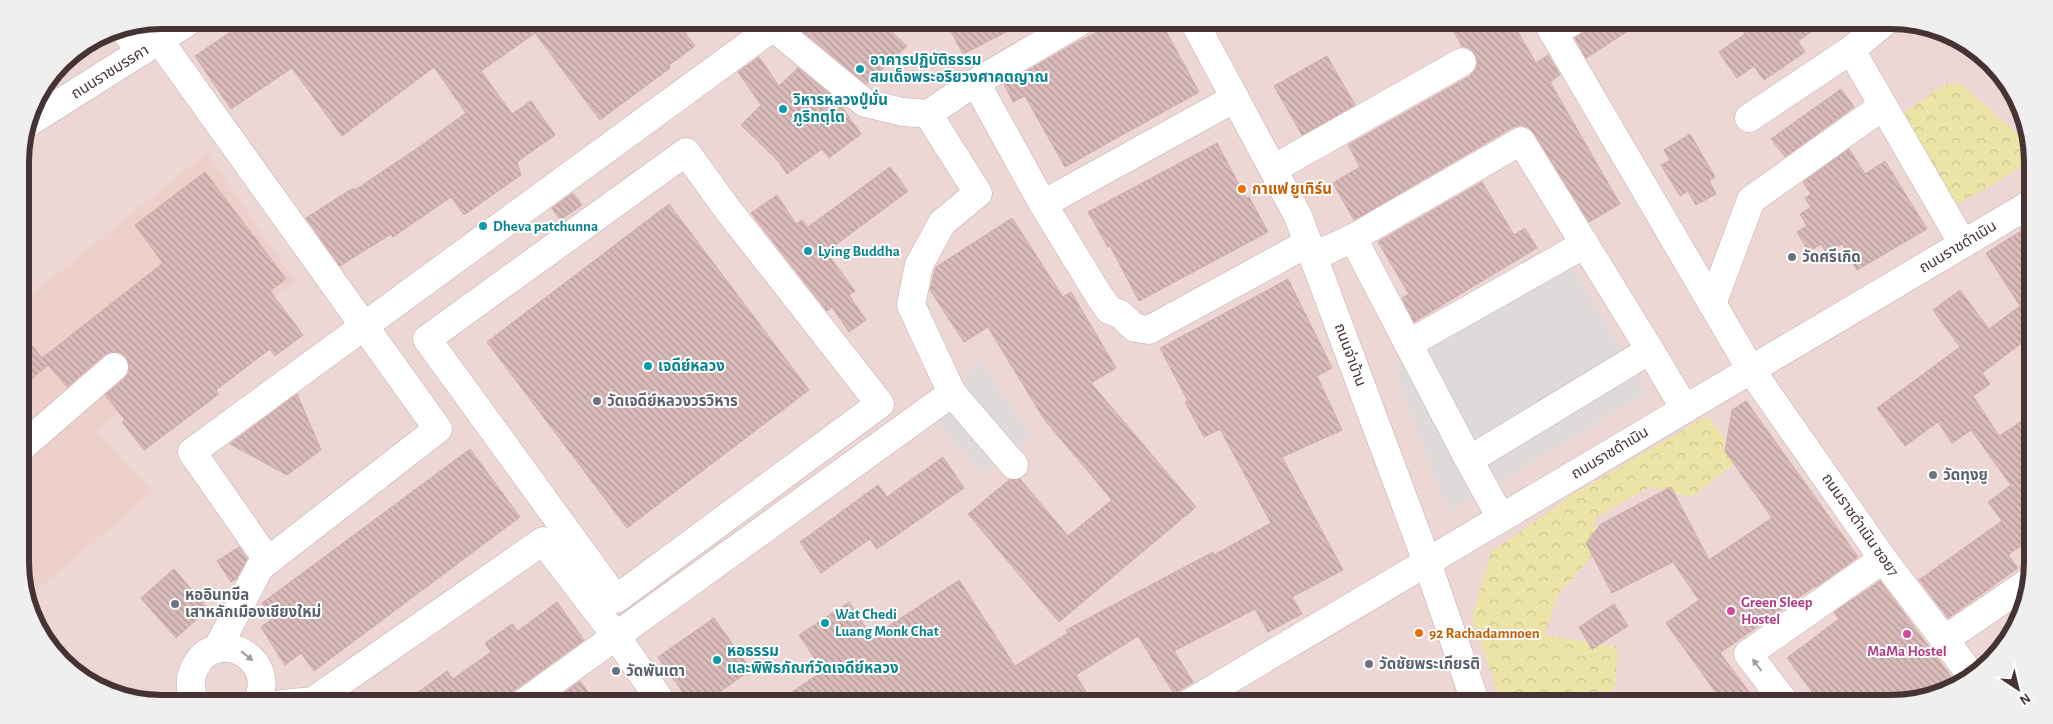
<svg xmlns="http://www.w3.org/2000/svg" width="2053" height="724" font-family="'Alegreya Sans','Noto Sans Thai',sans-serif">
	<defs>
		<pattern id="forest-crowns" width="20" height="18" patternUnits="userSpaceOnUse" patternTransform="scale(1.25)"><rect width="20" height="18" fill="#ece4a7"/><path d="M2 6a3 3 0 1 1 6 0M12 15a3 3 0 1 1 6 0" fill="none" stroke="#ccc490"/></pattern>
		<pattern id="building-back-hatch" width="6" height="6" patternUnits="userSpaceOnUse" patternTransform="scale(1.25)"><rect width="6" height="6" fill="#d9bbba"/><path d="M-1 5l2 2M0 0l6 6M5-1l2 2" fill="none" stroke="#b29998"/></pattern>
	</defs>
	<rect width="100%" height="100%" fill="#f3e5e3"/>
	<!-- residential -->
	<polygon fill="#ecd7d5" points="162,20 1891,20 1936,27 1998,69 2032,143 2033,562 2026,607 1978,674 1900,704 162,704 117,697 55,655 23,589 20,152 35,99 68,55 108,31"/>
	<!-- education -->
	<polygon fill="#eed0cb" points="207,153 295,281 95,431 153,492 27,598 23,589 21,303"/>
	<!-- forest -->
	<g fill="url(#forest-crowns)">
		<polygon points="1946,84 1961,84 2032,146 2030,162 1959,204 1946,198 1903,124 1904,112"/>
		<polygon points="1707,416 1740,459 1692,497 1650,487 1595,518 1595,553 1557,596 1545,635 1618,647 1615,688 1590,704 1502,704 1472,618 1491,552 1574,494"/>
	</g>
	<!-- parking -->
	<g fill="#e0d9d9">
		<polygon points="1570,263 1647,393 1448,513 1392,365"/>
		<polygon points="979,357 1033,438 982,475 939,425"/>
	</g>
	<!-- building -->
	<g fill="url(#building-back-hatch)" stroke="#d1abaa">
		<polygon points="248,20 628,20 636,32 653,20 676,20 695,46 669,65 670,68 600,120 535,33 481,71 512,114 531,101 555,135 517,162 521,175 464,215 451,197 393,237 391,234 340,266 306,218 353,188 355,190 416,149 466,113 434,67 342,136 292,68 231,109 195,56"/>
		<polygon points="789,20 879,20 907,46 866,84"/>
		<polygon points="945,20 1030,20 963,54"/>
		<polygon points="1120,20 1160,20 1199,92 1065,167 1025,96 1013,102 1004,84 1074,44"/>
		<polygon points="1447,20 1511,20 1536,63 1548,55 1560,75 1550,82 1620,204 1589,222 1534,133 1528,127 1520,125 1513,127 1354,220 1333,183 1360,167 1348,145 1470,76 1476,69 1478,62 1475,54 1469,48 1462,46"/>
		<polygon points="1603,20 1645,20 1586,58 1575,38"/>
		<polygon points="1736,20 1828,20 1798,41 1805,52 1764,80 1754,66 1737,78 1719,52 1745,34"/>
		<polygon points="1327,56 1355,105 1302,135 1274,86"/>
		<polygon points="759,57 779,86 798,68 843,105 842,107 861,134 829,158 822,149 787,174 778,161 741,125 761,105 738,72"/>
		<polygon points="1841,89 1854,107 1785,157 1771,139"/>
		<polygon points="1690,134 1715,177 1709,181 1716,194 1696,205 1688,191 1680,196 1661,165 1670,160 1664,150"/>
		<polygon points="1217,143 1246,198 1249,197 1268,232 1139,301 1110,246 1108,247 1088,212"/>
		<polygon points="1849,149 1865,174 1885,161 1927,229 1857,270 1842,244 1827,254 1821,244 1809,252 1797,232 1807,226 1800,214 1811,207 1805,198 1811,194 1803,182"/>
		<polygon points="890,167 908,191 826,252 855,291 849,295 866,320 849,332 832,307 827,311 751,213 777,195 796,224 802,220 808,227"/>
		<polygon points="205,172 286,279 270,291 303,335 275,356 270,349 216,390 219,394 144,450 122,422 125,420 105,395 124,379 129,373 129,364 125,356 119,352 111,352 104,355 67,387 42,358 163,263 135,225"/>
		<polygon points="1482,182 1514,235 1525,228 1537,248 1414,322 1402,298 1409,294 1378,242"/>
		<polygon points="573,193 582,205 560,220 552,208"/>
		<polygon points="669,204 809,390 627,528 487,342"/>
		<polygon points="1012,218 1063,297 1071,292 1116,368 1091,383 1196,507 1059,622 968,514 1009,480 1020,479 1068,536 1112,500 1044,419 988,327 964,342 930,290 936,267"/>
		<polygon points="2032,224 2032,335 1982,373 1990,384 1973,396 1999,436 2033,414 2033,537 2008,555 2018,568 1948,618 1919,580 2002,521 1988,502 2011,485 1971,430 1952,443 1938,422 1905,446 1877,408 1960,347 1933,310 1960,290 1989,329 2020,306 1986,253"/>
		<polygon points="1288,279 1332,368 1317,376 1342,430 1282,457 1343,570 1292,597 1302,614 1268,632 1255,609 1174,651 1193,682 1174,694 1138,636 1076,675 1093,704 774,704 823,671 799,635 849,602 872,637 959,580 1015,666 1068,633 1066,630 1213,552 1214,555 1271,523 1220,429 1204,437 1185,402 1188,401 1160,348"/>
		<polygon points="21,332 48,365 22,387 21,366"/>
		<polygon points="297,394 321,450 287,475 230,444"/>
		<polygon points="1746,401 1858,557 1816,587 1815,586 1720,653 1758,704 1724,704 1666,623 1699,600 1673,562 1612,593 1586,543 1601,524 1671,487 1709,560 1772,518 1725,451 1732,410"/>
		<polygon points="470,449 520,517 314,671 301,653 285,665 261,627 273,618 262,603"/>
		<polygon points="943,457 964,488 877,549 870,539 821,573 800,542 878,485 887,497"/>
		<polygon points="239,547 247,559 236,579 231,582 217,561"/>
		<polygon points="174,569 208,609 176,638 141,598"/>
		<polygon points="1880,581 1956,683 1900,704 1821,704 1787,658 1839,619 1834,612"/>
		<polygon points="557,602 584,640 513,691 508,697 507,704 402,704 447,671 453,679 491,652 485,643 512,624 518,631"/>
		<polygon points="1614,604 1628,626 1592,649 1579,627"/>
		<polygon points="714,618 751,670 702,704 691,704 658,657"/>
		<polygon points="580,681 597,704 549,704"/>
	</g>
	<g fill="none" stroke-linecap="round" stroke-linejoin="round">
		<defs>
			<g id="minor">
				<polyline points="1193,20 1298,216 1427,562 1476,704"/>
				<polyline points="1546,20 1751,370 1883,559 1972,676"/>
				<polyline points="1887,20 1851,50 1963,244"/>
				<polyline points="123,28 141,52"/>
				<polyline points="1553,33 1575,20"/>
				<polyline points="159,40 438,429 260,567 217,649"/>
				<polyline points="976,83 1043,204 1098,294 1109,310 1120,314 1135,328 1149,330 1308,243"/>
				<polyline points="928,114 978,193 942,223 919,265 911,305 952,393 1014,465"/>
				<polyline points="1749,118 1851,50"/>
				<polyline points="28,123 191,20"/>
				<polygon points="686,152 728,210 880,404 616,599 427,339"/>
				<polyline points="1273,169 1462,62"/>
				<polyline points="1043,204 1235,98"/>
				<polyline points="1313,257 1353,238"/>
				<polyline points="1712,304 1751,200 1883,106"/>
				<polyline points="1408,344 1585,244"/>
				<polyline points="22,447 114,367"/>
				<polyline points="1469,460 1353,238 1521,141 1650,350"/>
				<polyline points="1501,518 1469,460 1650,350 1685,409"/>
				<polyline points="268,561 192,452 773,27 865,103 903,112 928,114 968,87 1083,20"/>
				<polyline points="1944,640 2030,581"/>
				<path d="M196 704C190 692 188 680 195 667 217 625 281 659 256 704"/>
				<polyline points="282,704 313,701 543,541 616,636 663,704"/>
				<polyline points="522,704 952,393"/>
				<polyline points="1188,704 2032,203"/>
				<polyline points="1786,704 1748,654 1883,559"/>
			</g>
		</defs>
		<!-- minor casing -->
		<use href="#minor" stroke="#c3aaa8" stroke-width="29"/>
		<!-- minor -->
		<use href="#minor" stroke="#fff" stroke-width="28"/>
	</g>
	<!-- one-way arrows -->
	<defs><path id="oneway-solid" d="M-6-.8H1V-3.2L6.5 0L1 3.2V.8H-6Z" transform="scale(1.25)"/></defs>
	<g fill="#a29999">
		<use href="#oneway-solid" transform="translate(247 656) rotate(38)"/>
		<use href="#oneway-solid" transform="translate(1757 665) rotate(-127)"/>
	</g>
	<!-- markers -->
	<g fill="#0f9aa8" stroke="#fff" stroke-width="2">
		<circle cx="860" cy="69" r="5"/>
		<circle cx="783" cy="109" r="5"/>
		<circle cx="483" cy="226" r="5"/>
		<circle cx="808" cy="251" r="5"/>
		<circle cx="648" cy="366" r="5"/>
		<circle cx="825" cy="623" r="5"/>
		<circle cx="717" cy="660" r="5"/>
	</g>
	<g fill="#e8710a" stroke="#fff" stroke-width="2">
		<circle cx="1242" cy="189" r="5"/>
		<circle cx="1419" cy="633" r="5"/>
	</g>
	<g fill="#6b7280" stroke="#fff" stroke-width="2">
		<circle cx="1792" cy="257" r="5"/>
		<circle cx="597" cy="401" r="5"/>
		<circle cx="1933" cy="475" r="5"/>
		<circle cx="175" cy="604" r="5"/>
		<circle cx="1369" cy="664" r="5"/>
		<circle cx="616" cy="671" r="5"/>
	</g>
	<g fill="#d1479c" stroke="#fff" stroke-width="2">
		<circle cx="1731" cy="611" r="5"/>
		<circle cx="1907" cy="634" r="5"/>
	</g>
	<g text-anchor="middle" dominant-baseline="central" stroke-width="4" stroke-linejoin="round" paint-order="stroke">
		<!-- culture labels -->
		<g font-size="15" font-weight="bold" fill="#0d838f" stroke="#fff" text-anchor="start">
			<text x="870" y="60">อาคารปฏิบัติธรรม<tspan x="870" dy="17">สมเด็จพระอริยวงศาคตญาณ</tspan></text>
			<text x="793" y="100">วิหารหลวงปู่มั่น<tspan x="793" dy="17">ภูริทตฺโต</tspan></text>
			<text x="493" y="226">Dheva patchunna</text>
			<text x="818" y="251">Lying Buddha</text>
			<text x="658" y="366">เจดีย์หลวง</text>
			<text x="835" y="614">Wat Chedi<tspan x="835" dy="17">Luang Monk Chat</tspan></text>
			<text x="727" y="651">หอธรรม<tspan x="727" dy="17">และพิพิธภัณฑ์วัดเจดีย์หลวง</tspan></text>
		</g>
		<!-- street labels -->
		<g font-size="15" fill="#463333" stroke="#fff">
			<text transform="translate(110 72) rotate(-32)">ถนนราชมรรคา</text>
			<text transform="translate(1958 247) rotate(-31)">ถนนราชดำเนิน</text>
			<text transform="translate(1350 355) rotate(70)">ถนนจ่าบ้าน</text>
			<text transform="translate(1610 453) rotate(-31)">ถนนราชดำเนิน</text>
			<text transform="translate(1860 525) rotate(55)">ถนนราชดำเนิน ซอย7</text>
		</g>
		<!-- food labels -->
		<g font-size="15" font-weight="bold" fill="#c56008" stroke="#fff" text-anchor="start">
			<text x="1252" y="189">กาแฟ ยูเทิร์น</text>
			<text x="1429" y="633">92 Rachadamnoen</text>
		</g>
		<!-- worship labels -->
		<g font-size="15" font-weight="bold" fill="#5b616d" stroke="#fff" text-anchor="start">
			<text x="1802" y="257">วัดศรีเกิด</text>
			<text x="607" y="401">วัดเจดีย์หลวงวรวิหาร</text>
			<text x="1943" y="475">วัดทุงยู</text>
			<text x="185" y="595">หออินทขีล<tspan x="185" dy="17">เสาหลักเมืองเชียงใหม่</tspan></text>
			<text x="1379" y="664">วัดชัยพระเกียรติ</text>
			<text x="626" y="671">วัดพันเตา</text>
		</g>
		<!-- hotel labels -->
		<g font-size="15" font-weight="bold" fill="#b23c85" stroke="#fff" text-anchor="start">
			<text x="1741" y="602">Green Sleep<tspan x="1741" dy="17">Hostel</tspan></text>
			<text x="1907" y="651" text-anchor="middle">MaMa Hostel</text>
		</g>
	</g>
	<!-- crop -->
	<path d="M0 0H2053V724H0ZM162 29H1891A133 133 0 0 1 2024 162V562A133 133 0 0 1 1891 695H162A133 133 0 0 1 29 562V162A133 133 0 0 1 162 29Z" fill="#f0efef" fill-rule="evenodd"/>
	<path fill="none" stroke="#463333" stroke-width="6" d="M162 29H1891A133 133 0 0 1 2024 162V562A133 133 0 0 1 1891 695H162A133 133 0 0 1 29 562V162A133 133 0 0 1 162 29Z"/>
	<!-- north arrow -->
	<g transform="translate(2018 689) rotate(145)" stroke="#ffffff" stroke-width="4" paint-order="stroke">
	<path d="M0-4L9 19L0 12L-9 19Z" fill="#463333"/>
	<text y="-8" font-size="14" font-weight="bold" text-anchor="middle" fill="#463333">N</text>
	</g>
</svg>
